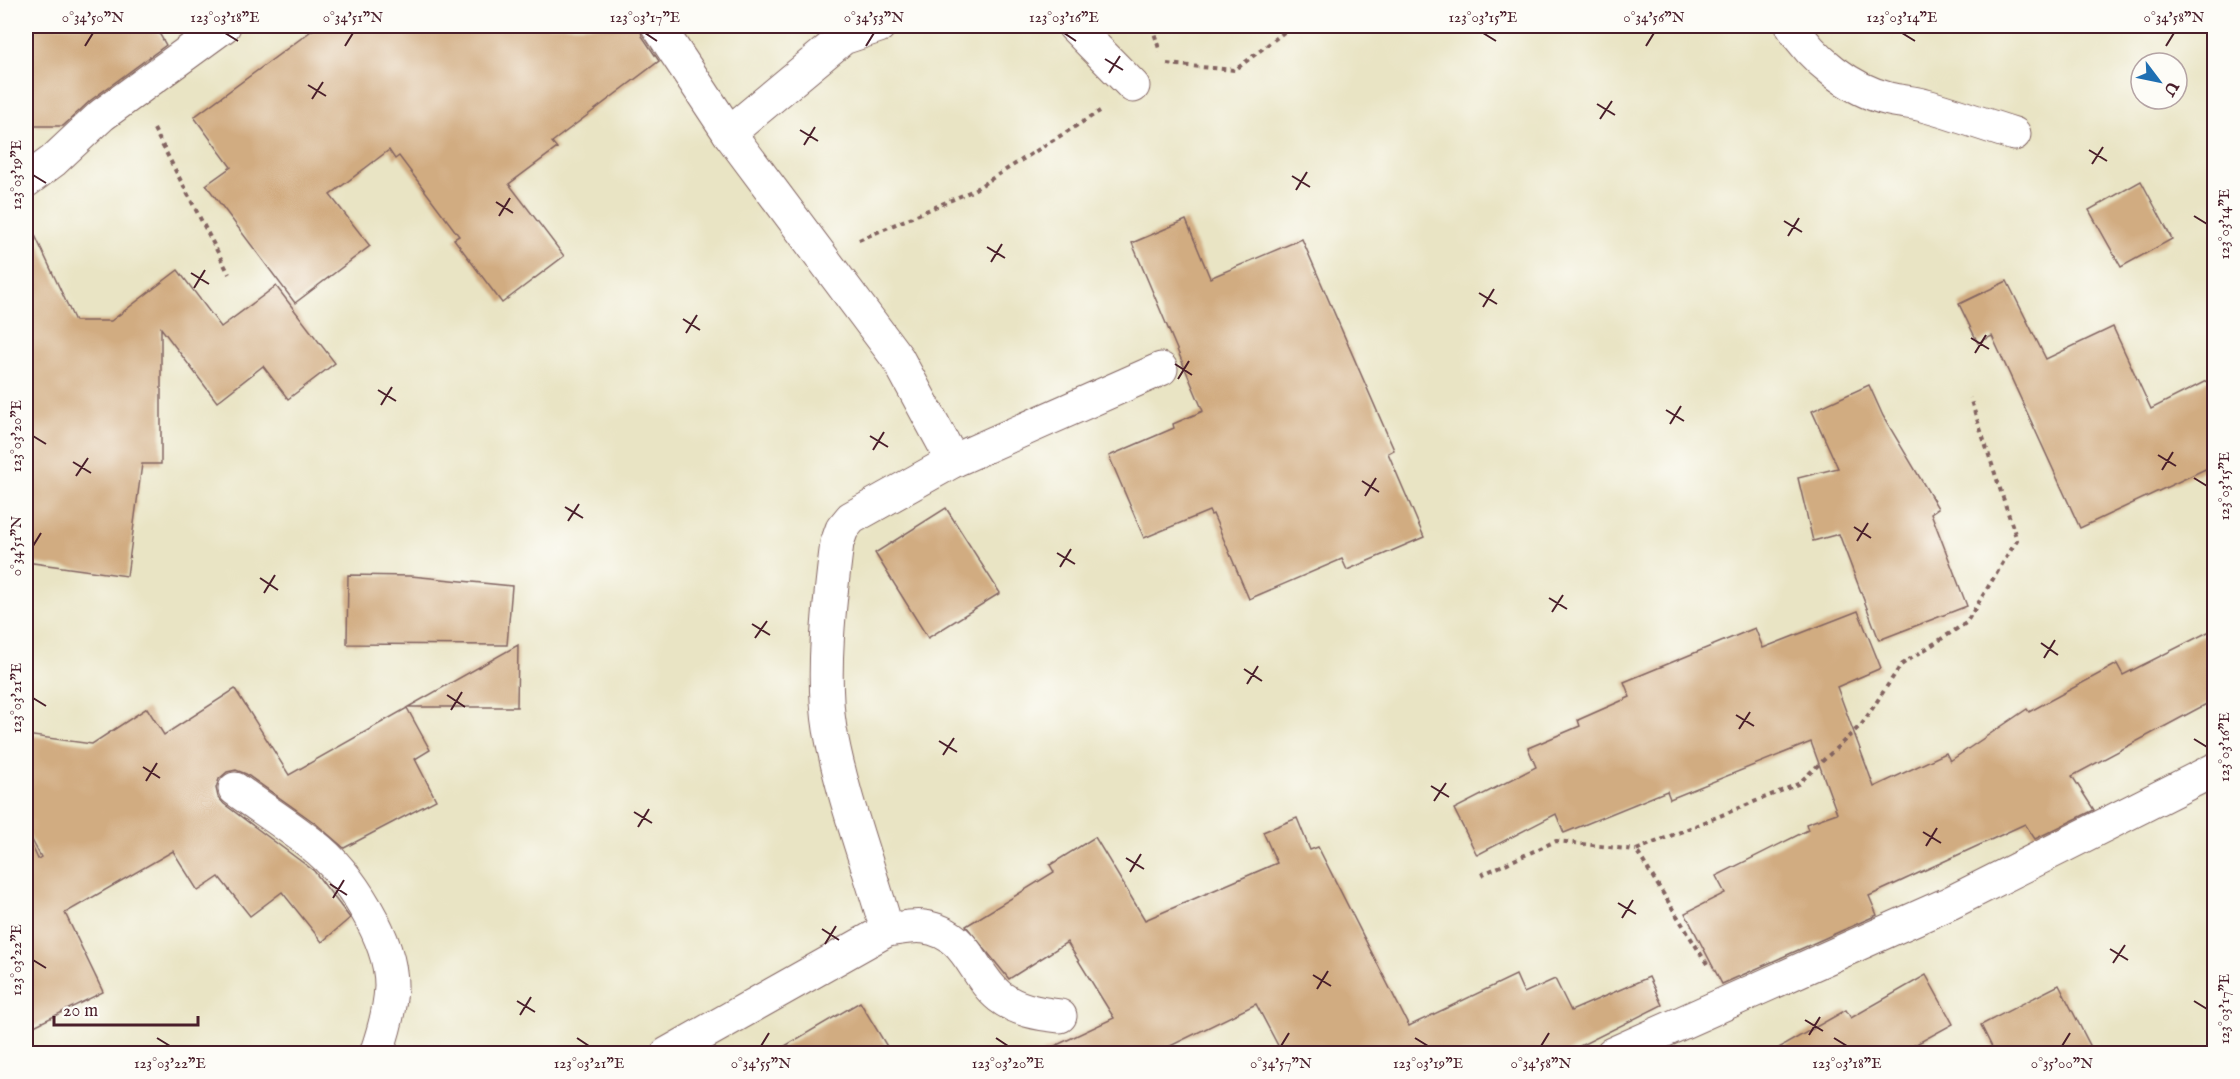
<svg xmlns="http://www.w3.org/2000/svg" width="2240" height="1079" font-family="'IM FELL English',serif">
	<rect width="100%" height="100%" fill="#fdfcf7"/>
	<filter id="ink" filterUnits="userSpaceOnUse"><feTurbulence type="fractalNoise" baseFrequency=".0167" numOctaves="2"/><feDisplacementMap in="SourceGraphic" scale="12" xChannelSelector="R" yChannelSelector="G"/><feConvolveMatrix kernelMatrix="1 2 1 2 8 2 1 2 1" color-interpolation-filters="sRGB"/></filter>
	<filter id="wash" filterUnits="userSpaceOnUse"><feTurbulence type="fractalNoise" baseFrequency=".008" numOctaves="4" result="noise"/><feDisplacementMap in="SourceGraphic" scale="24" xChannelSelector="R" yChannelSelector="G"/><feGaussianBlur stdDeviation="1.35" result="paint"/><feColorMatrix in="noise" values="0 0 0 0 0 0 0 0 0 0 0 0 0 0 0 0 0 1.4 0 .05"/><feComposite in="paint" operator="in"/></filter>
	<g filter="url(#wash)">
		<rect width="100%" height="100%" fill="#e9e4c4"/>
		<g id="blocks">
			<!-- building -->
			<g fill="#d1ac81">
				<polygon points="26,26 155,26 166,45 91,100 63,126 26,126"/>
				<polygon points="318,26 640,26 642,36 659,61 552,142 557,148 509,184 564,256 502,303 454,239 459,236 399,156 395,159 389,150 330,195 370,246 295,303 206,185 231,167 194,117"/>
				<polygon points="2141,181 2172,239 2121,267 2089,210"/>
				<polygon points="26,216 75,321 111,321 178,270 221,327 276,286 335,363 288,399 263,366 217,402 161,328 161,464 142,464 127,576 26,562"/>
				<polygon points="1186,220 1210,278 1302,239 1394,450 1388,453 1424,537 1347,570 1342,559 1249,599 1213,514 1211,515 1209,511 1144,538 1109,456 1174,428 1173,424 1203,411 1132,243"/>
				<polygon points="2007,281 2046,359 2113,327 2151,409 2214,377 2214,465 2080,528 1992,336 1978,343 1959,304"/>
				<polygon points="1869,385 1883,416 1938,508 1931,513 1967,606 1879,640 1839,534 1813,541 1798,478 1838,468 1812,411"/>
				<polygon points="946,508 1000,593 928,638 875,553"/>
				<polygon points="348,575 411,576 512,586 507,645 347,644"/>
				<polygon points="1858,611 1881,668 1837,687 1874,787 1946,753 1950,761 2027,709 2029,712 2117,664 2123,675 2214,629 2214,700 2072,776 2094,810 2035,839 2025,824 1869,896 1877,915 1722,984 1685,913 1725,893 1716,876 1808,830 1806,824 1837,813 1811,742 1670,799 1667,791 1564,833 1556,814 1477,855 1454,809 1536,767 1528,748 1580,726 1578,720 1630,697 1624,682 1755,628 1763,648"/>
				<polygon points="518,645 517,707 408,707"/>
				<polygon points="235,689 289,775 407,708 430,750 415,759 436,800 344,848 315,823 246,774 236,770 227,772 219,779 216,788 218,797 224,804 314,871 350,918 322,942 282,892 250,916 219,877 198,891 173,851 65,913 103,992 26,1030 26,833 38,859 41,857 26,829 26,735 92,744 147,708 164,735"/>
				<polygon points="1297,818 1310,850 1318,847 1409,1026 1516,975 1524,993 1555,979 1571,1011 1649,977 1662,1005 1566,1053 1282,1053 1256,1004 1156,1053 1040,1053 1114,1018 1067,942 1009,979 966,926 1054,872 1050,865 1095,837 1145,920 1277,863 1263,832"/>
				<polygon points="1926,975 1953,1024 1900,1053 1770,1053 1846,1010 1851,1018"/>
				<polygon points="2059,985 2094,1053 1995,1053 1981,1025"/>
				<polygon points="860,1002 891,1053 773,1053"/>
			</g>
		</g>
	</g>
	<g filter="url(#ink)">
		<use href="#blocks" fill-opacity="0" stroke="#826461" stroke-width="1.5"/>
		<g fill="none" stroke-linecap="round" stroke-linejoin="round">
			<defs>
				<g id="minor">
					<polyline points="658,26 729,133 898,359 953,461 1161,369"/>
					<polyline points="1074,26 1133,86"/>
					<path d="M1792 26C1812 59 1851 90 1889 99 1901 102 1914 102 1926 106 1955 114 1985 125 2014 134"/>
					<polyline points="729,133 843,38 879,26"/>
					<polyline points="26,181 53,161 102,115 224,26"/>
					<path d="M235 789C261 808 288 825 313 845 349 873 392 940 391 987 390 1010 384 1031 376 1054"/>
					<path d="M887 930C898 929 913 925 924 927 969 933 972 975 1000 997 1017 1010 1039 1014 1060 1016"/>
					<path d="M667 1054 887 930C868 863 842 797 830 729 821 674 830 598 837 543L842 529 851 518 953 461"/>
					<polyline points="1612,1054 1950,903 2214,770"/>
				</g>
			</defs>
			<!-- minor casing -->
			<use href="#minor" stroke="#826461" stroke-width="35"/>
			<!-- path -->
			<g stroke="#826461" stroke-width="4" stroke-dasharray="4.5 4.5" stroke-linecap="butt">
				<polyline points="1152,26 1160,52"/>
				<polyline points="1167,64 1235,70 1292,26"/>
				<polyline points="154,129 229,274"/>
				<polyline points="859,240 972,191 1100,111"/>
				<polyline points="1481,875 1556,841 1636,850"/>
				<polyline points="1707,964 1636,850 1798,784 1862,724 1901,665 1966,623 2017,540 1970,398"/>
			</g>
			<!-- minor -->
			<use href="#minor" stroke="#fff" stroke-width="33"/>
		</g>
	</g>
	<!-- ticks -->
	<path fill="none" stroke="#4a1f2b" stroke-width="2" d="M225 33 238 41M645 33 657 41M1064 33 1076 41M1483 33 1496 41M1902 33 1915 41M85 46 93 33M345 46 353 33M866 46 874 33M1646 46 1654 33M2166 46 2174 33M1105 59 1123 70M1109 73 1120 56M308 85 326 96M312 99 323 82M1597 104 1615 115M1600 119 1612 101M800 130 818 141M804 145 815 127M2089 150 2107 161M2092 164 2103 147M33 175 46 183M1292 176 1310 187M1296 190 1307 172M496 202 513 213M499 216 510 198M2194 216 2207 224M1784 221 1802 232M1788 236 1799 218M987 247 1005 258M991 262 1002 244M191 273 209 284M194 288 205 270M1479 293 1497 304M1483 307 1494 289M683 319 700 330M686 333 697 315M1971 338 1989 349M1975 353 1986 335M1175 364 1192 375M1178 379 1189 361M378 390 396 401M381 405 392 387M1666 410 1684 421M1670 424 1681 406M33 436 46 444M870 436 888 447M873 450 884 432M2158 455 2176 466M73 462 91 473M2162 470 2173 452M76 476 88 458M2194 478 2207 486M1362 481 1379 492M1365 496 1376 478M565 507 583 518M568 521 579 504M1854 527 1871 538M1857 541 1868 523M33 546 41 533M1057 553 1075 564M1060 567 1071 549M260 578 278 590M264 593 275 575M1549 598 1567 609M1552 612 1563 595M752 624 770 635M755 638 767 621M2041 643 2058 655M2044 658 2055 640M1244 669 1262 681M1247 684 1258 666M447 695 465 707M33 698 46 706M451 710 462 692M1736 715 1754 726M1739 729 1750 712M2194 739 2207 747M939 741 957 752M943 755 954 738M143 767 160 778M146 781 157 763M1431 786 1449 797M1434 801 1446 783M634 812 652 823M638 827 649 809M1923 832 1941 843M1926 846 1937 828M1126 858 1144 869M1130 872 1141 854M330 884 347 895M333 898 344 880M1618 903 1636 914M1622 918 1633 900M822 929 839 940M825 944 836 926M2110 949 2128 960M33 960 46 968M2113 963 2125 945M1313 975 1331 986M1317 989 1328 971M517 1001 535 1012M2194 1001 2207 1009M520 1015 531 997M1805 1020 1823 1031M1809 1035 1820 1017M157 1038 170 1046M577 1038 589 1046M996 1038 1008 1046M1415 1038 1428 1046M1834 1038 1847 1046M761 1046 769 1033M1281 1046 1289 1033M1541 1046 1549 1033M2062 1046 2070 1033"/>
	<!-- margin -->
	<rect width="2240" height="1079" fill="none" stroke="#fdfcf7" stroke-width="66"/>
	<!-- north arrow -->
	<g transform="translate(2159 81) rotate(122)"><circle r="28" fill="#fdfcf7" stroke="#b5a4a5" stroke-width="1.5"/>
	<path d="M0-4.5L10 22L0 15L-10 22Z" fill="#1f6fb2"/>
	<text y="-9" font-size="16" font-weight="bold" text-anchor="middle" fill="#4a1f2b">U</text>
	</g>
	<!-- scale -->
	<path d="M54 1016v9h144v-9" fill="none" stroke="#4a1f2b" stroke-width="3"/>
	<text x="63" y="1016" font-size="18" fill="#4a1f2b" stroke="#fdfcf7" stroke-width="4.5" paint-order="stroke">20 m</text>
	<rect x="33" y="33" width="2174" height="1013" fill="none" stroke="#4a1f2b" stroke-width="2"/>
	<g font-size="15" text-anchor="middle" fill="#4a1f2b">
		<text x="93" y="22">0°34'50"N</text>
		<text x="225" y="22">123°03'18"E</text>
		<text x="353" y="22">0°34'51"N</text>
		<text x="645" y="22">123°03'17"E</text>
		<text x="874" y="22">0°34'53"N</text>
		<text x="1064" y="22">123°03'16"E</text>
		<text x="1483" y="22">123°03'15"E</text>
		<text x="1654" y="22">0°34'56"N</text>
		<text x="1902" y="22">123°03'14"E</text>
		<text x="2174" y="22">0°34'58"N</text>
		<text transform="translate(16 175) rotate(-90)" y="5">123°03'19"E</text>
		<text transform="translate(2224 224) rotate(-90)" y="5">123°03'14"E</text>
		<text transform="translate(16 436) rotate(-90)" y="5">123°03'20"E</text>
		<text transform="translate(2224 486) rotate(-90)" y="5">123°03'15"E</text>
		<text transform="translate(16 546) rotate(-90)" y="5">0°34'51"N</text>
		<text transform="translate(16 698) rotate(-90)" y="5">123°03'21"E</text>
		<text transform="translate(2224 747) rotate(-90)" y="5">123°03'16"E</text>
		<text transform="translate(16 960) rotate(-90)" y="5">123°03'22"E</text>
		<text transform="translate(2224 1009) rotate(-90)" y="5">123°03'17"E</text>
		<text x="170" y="1068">123°03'22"E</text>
		<text x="589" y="1068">123°03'21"E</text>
		<text x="761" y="1068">0°34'55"N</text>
		<text x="1008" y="1068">123°03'20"E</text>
		<text x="1281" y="1068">0°34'57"N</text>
		<text x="1428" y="1068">123°03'19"E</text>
		<text x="1541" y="1068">0°34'58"N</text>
		<text x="1847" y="1068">123°03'18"E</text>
		<text x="2062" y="1068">0°35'00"N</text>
	</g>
</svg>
